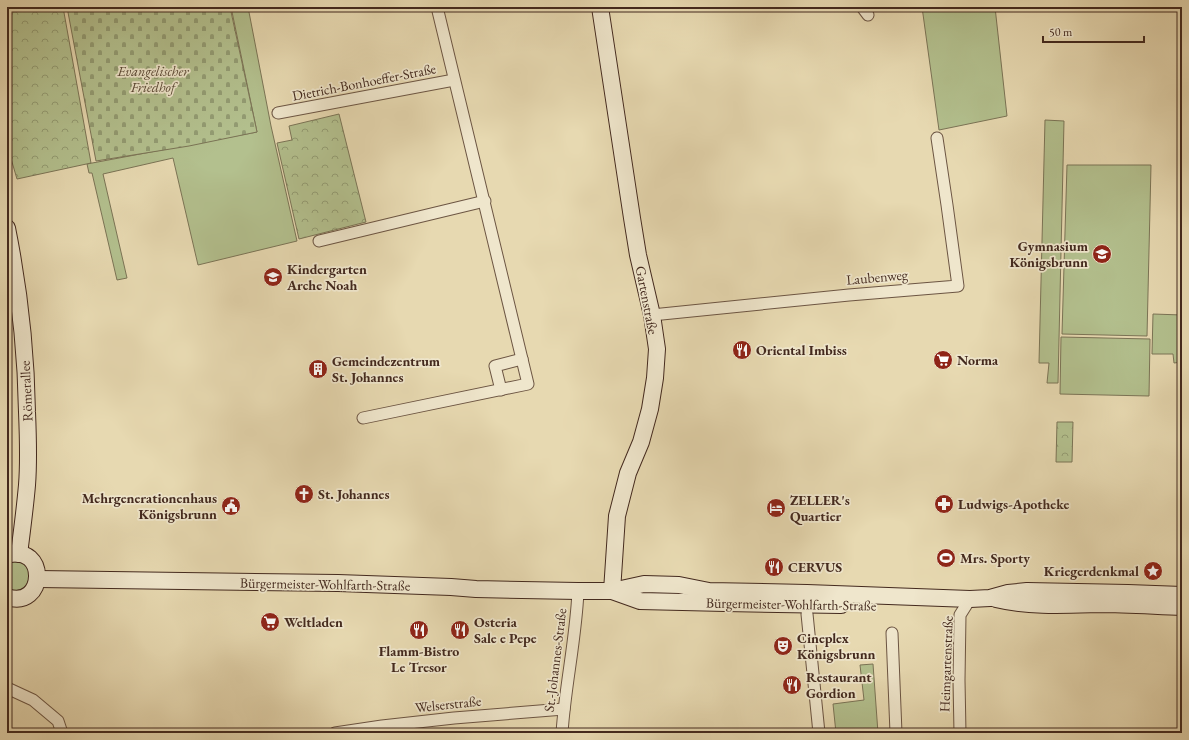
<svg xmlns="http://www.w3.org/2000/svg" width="1189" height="740" font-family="'EB Garamond',serif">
	<defs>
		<pattern id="cemetery-stones" width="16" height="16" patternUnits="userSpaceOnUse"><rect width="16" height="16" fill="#b3c08e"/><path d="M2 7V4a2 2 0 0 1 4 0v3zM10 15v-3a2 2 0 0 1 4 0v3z" fill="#939c73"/></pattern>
		<pattern id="park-crowns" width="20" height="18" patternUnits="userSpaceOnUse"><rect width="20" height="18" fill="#b3c08e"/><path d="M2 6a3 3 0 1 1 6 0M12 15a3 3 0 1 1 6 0" fill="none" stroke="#939c73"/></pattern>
	</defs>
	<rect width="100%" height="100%" fill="#e7d9b1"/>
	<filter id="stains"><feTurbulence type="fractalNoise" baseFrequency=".005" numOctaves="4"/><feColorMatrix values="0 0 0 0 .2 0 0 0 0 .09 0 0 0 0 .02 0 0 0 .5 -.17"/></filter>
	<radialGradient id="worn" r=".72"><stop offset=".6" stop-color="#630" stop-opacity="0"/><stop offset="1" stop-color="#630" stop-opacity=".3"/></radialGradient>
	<!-- green -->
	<g fill="#b3c08e" stroke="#7b7456">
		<polygon points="231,7 248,7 271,126 297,241 198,265 173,158 103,174 127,278 117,280 92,173 89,173 87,164 257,132"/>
		<polygon points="922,7 995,7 1007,116 939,130"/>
		<polygon points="1045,120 1064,121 1058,383 1047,383 1049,363 1039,363"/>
		<polygon points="1067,165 1151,165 1147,336 1062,334"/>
		<polygon points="1153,314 1182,315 1182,362 1174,363 1173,354 1152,354"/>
		<polygon points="1061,337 1150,339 1149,396 1060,394"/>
		<path d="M10 562C12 562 17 561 20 562 38 566 28 600 7 588V564Z"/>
		<polygon points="873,664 878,733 836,733 833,704 864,700 860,665"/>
	</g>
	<!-- cemetery -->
	<polygon fill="url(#cemetery-stones)" stroke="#7b7456" points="67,7 230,7 257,132 189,146 96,161"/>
	<!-- park -->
	<g fill="url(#park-crowns)" stroke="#7b7456">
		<polygon points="7,7 63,7 91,163 17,179 7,145"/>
		<polygon points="339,114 366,222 299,239 277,143 292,140 289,126"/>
		<polygon points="1057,422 1073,422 1072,462 1056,462"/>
	</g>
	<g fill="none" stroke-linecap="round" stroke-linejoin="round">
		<defs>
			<g id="street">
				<polyline points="862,7 868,15"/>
				<polyline points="278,113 454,80"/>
				<polyline points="319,241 485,201"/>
				<polyline points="652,315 849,295 958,286 947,205 937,138"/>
				<polyline points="501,390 495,366 522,359"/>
				<polyline points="363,418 528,384 437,7"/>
				<polyline points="807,614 819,733"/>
				<polyline points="892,633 896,733"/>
				<polyline points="7,688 33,700 58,721 62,733"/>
				<polyline points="335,733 382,726 454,718 564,709"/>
				<path d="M562 733C565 686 576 639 578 591"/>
				<polyline points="960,733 959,680 960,615 970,599"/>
			</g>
			<g id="secondary">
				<polyline points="600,7 632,218 638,255 652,315 657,349 655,378 650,409 641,442 628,473 617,516 612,591"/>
				<path d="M7 228C19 288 26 350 27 412 28 436 29 460 27 485 25 508 22 531 19 554"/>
				<path d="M7 555C48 543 46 610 7 597"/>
				<polyline points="38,579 338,583 451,587 476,589 578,591 612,591 644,584 679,585 709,591 807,593 970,599 990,598 1008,593 1027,591 1128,593 1182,595"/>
				<polyline points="612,591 640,601 725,603 841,605"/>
				<path d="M996 599C1029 607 1065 605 1099 604 1127 604 1154 606 1182 607"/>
			</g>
		</defs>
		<!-- street casing -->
		<use href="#street" stroke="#6c5543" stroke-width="13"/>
		<!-- secondary casing -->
		<use href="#secondary" stroke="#43291e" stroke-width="18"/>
		<!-- street -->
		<use href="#street" stroke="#efe6cc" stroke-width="11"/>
		<!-- secondary -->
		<use href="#secondary" stroke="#efe6cc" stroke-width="16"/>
	</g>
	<!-- icons -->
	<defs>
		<symbol id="school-disc" viewBox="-11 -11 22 22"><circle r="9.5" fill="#8f2418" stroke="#efe6cc"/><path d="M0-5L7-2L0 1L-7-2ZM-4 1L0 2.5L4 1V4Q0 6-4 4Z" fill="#fff"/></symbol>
		<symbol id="restaurant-disc" viewBox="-11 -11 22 22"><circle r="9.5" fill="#8f2418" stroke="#efe6cc"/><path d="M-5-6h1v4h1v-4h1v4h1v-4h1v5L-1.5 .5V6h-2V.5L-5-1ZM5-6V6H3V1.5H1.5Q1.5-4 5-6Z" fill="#fff"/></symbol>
		<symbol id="supermarket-disc" viewBox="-11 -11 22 22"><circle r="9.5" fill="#8f2418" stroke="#efe6cc"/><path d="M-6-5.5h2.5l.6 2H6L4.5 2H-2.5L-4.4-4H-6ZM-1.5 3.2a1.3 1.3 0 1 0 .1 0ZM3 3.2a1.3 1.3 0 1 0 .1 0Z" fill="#fff"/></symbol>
		<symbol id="building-disc" viewBox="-11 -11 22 22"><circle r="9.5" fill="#8f2418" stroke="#efe6cc"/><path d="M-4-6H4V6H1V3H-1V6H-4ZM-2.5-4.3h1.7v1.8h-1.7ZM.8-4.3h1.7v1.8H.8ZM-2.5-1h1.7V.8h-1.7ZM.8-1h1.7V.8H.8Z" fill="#fff"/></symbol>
		<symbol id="church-disc" viewBox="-11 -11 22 22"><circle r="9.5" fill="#8f2418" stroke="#efe6cc"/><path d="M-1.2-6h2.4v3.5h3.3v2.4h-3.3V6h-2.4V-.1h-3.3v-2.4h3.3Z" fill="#fff"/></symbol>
		<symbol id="pharmacy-disc" viewBox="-11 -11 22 22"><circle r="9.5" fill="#8f2418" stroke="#efe6cc"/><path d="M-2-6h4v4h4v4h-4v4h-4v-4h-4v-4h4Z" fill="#fff"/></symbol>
		<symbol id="civic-disc" viewBox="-11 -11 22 22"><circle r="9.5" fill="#8f2418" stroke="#efe6cc"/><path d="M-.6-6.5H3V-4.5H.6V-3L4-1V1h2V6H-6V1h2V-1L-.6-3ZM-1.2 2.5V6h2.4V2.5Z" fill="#fff"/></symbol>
		<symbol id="hotel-disc" viewBox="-11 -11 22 22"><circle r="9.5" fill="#8f2418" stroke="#efe6cc"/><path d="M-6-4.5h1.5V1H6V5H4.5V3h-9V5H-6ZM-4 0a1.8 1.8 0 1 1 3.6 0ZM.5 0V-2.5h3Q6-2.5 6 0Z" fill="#fff"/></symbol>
		<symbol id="stadium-disc" viewBox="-11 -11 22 22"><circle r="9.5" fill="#8f2418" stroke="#efe6cc"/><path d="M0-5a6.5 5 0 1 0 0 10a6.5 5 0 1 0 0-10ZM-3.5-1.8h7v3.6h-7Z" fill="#fff"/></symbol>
		<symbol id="sight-disc" viewBox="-11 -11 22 22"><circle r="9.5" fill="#8f2418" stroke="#efe6cc"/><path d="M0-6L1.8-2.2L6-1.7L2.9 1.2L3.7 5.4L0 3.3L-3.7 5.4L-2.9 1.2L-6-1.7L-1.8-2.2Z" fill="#fff"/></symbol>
		<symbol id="theatre-disc" viewBox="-11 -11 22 22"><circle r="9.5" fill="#8f2418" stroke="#efe6cc"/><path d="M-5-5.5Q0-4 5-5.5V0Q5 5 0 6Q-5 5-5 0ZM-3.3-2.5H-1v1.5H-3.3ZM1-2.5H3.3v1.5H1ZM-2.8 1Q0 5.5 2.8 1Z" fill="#fff"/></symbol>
	</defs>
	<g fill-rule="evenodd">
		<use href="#school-disc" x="1091" y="243" width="22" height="22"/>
		<use href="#school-disc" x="262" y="266" width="22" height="22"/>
		<use href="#restaurant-disc" x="731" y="339" width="22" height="22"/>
		<use href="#supermarket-disc" x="932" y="349" width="22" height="22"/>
		<use href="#building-disc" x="307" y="358" width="22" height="22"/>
		<use href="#church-disc" x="293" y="483" width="22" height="22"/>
		<use href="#pharmacy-disc" x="933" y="493" width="22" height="22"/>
		<use href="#civic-disc" x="220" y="495" width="22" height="22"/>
		<use href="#hotel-disc" x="765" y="497" width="22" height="22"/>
		<use href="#stadium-disc" x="935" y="547" width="22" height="22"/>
		<use href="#restaurant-disc" x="763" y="556" width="22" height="22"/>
		<use href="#sight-disc" x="1142" y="560" width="22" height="22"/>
		<use href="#supermarket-disc" x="259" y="611" width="22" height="22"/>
		<use href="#restaurant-disc" x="408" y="619" width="22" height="22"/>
		<use href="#restaurant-disc" x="449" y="619" width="22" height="22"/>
		<use href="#theatre-disc" x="772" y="635" width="22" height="22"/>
		<use href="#restaurant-disc" x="781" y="674" width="22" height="22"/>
	</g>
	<g text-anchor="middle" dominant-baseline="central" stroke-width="3.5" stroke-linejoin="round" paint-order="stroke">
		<!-- park labels -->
		<g font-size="14" font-style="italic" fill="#594734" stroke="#efe6cc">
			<text x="153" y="71">Evangelischer<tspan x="153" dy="16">Friedhof</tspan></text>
		</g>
		<!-- street labels -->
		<g font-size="14" fill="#43291e" stroke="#efe6cc">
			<text transform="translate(364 82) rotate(-11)">Dietrich-Bonhoeffer-Straße</text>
			<text transform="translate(877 277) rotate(-5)">Laubenweg</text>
			<text transform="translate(647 300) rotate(79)">Gartenstraße</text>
			<text transform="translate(26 391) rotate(-93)">Römerallee</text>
			<text transform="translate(325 584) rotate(1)">Bürgermeister-Wohlfarth-Straße</text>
			<text transform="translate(791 604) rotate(1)">Bürgermeister-Wohlfarth-Straße</text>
			<text transform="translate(555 660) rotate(-83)">St.-Johannes-Straße</text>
			<text transform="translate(946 664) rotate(-88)">Heimgartenstraße</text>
			<text transform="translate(448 704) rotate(-6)">Welserstraße</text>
		</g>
		<!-- poi labels -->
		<g font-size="14" font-weight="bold" fill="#43291e" stroke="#efe6cc" text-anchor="start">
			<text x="1088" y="246" text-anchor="end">Gymnasium<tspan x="1088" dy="16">Königsbrunn</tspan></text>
			<text x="287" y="269">Kindergarten<tspan x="287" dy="16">Arche Noah</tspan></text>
			<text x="756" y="350">Oriental Imbiss</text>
			<text x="957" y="360">Norma</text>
			<text x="332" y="361">Gemeindezentrum<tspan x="332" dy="16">St. Johannes</tspan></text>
			<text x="318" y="494">St. Johannes</text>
			<text x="217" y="498" text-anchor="end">Mehrgenerationenhaus<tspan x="217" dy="16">Königsbrunn</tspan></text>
			<text x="790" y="500">ZELLER's<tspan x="790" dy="16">Quartier</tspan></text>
			<text x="958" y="504">Ludwigs-Apotheke</text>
			<text x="960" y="558">Mrs. Sporty</text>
			<text x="788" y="567">CERVUS</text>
			<text x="1139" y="571" text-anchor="end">Kriegerdenkmal</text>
			<text x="284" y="622">Weltladen</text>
			<text x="474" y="622">Osteria<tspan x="474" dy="16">Sale e Pepe</tspan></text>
			<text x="797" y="638">Cineplex<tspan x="797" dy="16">Königsbrunn</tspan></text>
			<text x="419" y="651" text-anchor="middle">Flamm-Bistro<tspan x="419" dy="16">Le Tresor</tspan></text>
			<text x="806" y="677">Restaurant<tspan x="806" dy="16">Gordion</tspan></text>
		</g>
	</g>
	<!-- margin -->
	<rect width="1189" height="740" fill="none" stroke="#e7d9b1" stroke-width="24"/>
	<rect x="8" y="8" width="1173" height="724" fill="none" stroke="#43291e" stroke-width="2"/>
	<rect x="12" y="12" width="1165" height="716" fill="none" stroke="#43291e"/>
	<!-- scale -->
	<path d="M1043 36v6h101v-6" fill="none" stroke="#43291e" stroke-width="2"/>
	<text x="1049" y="36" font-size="12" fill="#43291e" stroke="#efe6cc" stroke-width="3" paint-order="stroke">50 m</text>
	<rect width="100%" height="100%" filter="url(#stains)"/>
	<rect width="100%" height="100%" fill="url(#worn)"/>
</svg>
